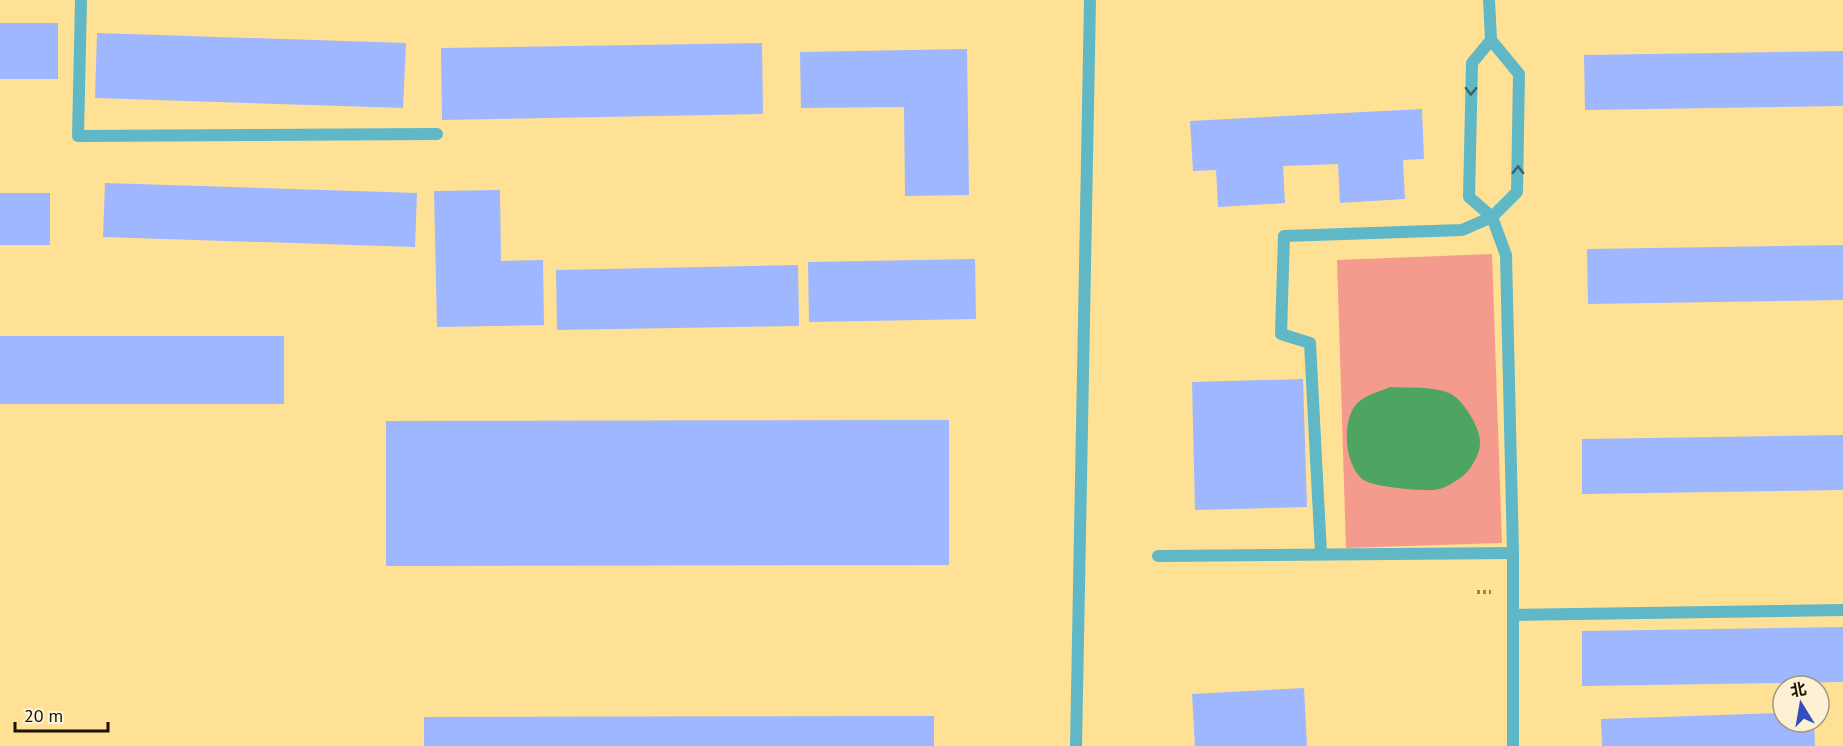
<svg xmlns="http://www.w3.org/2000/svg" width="1843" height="746" font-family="'PT Sans','Noto Sans SC',sans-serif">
	<rect width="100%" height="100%" fill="#ffe196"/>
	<!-- green -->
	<polygon fill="#f59b8d" points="1492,254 1502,543 1346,548 1337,260"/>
	<!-- water -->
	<path fill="#4da561" d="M1390 387C1408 388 1432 386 1449 393 1462 398 1480 427 1480 441 1481 454 1470 472 1459 479 1451 484 1444 489 1434 490 1421 491 1371 487 1362 479 1344 464 1340 414 1361 400 1369 394 1381 391 1390 387Z"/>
	<!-- building -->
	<g fill="#9fb7fe">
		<rect x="0" y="23" width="58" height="56"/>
		<polygon points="97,33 406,43 403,108 95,98"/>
		<polygon points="762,43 763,114 442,120 441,48"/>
		<polygon points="967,49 969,195 905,196 904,107 801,108 800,52"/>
		<polygon points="1843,51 1843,106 1585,110 1584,55"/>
		<polygon points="1422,109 1424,159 1403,160 1405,199 1340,203 1338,164 1283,166 1285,203 1218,207 1216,170 1193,171 1190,121"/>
		<polygon points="105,183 417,193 415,247 103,237"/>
		<polygon points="500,190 501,261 543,260 544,325 437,327 434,191"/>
		<rect x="0" y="193" width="50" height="52"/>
		<polygon points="1843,245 1843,300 1588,304 1587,249"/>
		<polygon points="975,259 976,319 809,322 808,262"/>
		<polygon points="798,265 799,326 557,330 556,270"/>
		<rect x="0" y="336" width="284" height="68"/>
		<polygon points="1303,379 1307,507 1195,510 1192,382"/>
		<polygon points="949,420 949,565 386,566 386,421"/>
		<polygon points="1843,435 1843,490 1582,494 1582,439"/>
		<polygon points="1843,627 1843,682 1582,686 1582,631"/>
		<polygon points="1304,688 1307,746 1195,746 1192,694"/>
		<polygon points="1783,713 1783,722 1814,722 1815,746 1602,746 1601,719"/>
		<polygon points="934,716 934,746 424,746 424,717"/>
	</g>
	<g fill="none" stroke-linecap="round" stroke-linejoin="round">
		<!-- path -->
		<polyline stroke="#988352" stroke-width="4" stroke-dasharray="3 3" stroke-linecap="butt" points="1477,592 1491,592"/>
		<!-- lane -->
		<g stroke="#60b7c5" stroke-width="12">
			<polyline points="81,0 78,136 437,134"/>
			<polyline points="1491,40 1472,63 1469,197 1492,217 1506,255 1513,553 1513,746"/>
			<polyline points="1321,554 1310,343 1281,334 1284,236 1462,230 1492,217 1517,192 1519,74 1491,40 1489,0"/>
			<polyline points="1158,556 1513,553"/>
			<polyline points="1513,615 1843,610"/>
			<polyline points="1076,746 1090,0"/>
		</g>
	</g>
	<!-- one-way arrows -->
	<defs><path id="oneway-chevron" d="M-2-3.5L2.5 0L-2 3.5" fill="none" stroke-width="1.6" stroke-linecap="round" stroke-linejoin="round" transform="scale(1.5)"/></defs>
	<g stroke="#3e6462">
		<use href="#oneway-chevron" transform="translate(1471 91) rotate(91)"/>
		<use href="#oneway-chevron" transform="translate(1518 170) rotate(-89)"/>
	</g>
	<!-- north arrow -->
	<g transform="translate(1801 704) rotate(349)"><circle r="28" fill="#fcf1d4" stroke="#a2987f" stroke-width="1.5"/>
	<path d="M0-4.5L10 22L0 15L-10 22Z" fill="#354dbf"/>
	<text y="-9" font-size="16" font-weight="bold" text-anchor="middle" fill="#1b1200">北</text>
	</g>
	<!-- scale -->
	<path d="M15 722v9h93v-9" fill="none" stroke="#1b1200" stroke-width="3"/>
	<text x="24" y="722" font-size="18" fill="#1b1200" stroke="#fcf1d4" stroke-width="4.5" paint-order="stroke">20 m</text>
</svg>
